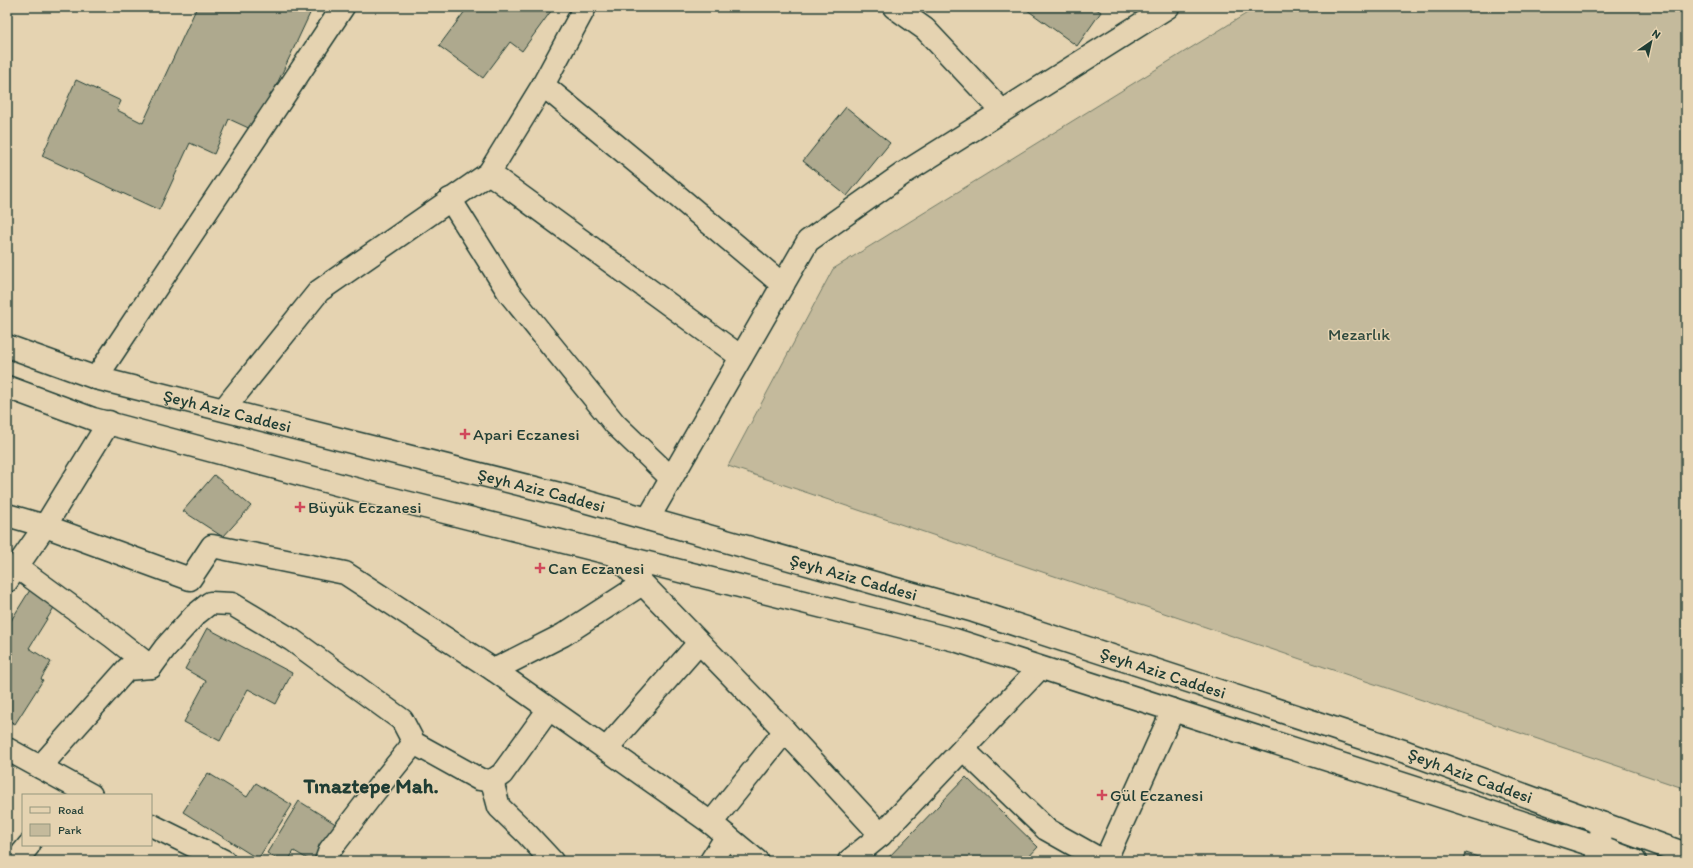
<svg xmlns="http://www.w3.org/2000/svg" width="1693" height="868" font-family="Itim,sans-serif">
	<rect width="100%" height="100%" fill="#e5d3b1"/>
	<filter id="ink" filterUnits="userSpaceOnUse"><feTurbulence type="fractalNoise" baseFrequency=".025" numOctaves="2"/><feDisplacementMap in="SourceGraphic" scale="8" xChannelSelector="R" yChannelSelector="G"/><feConvolveMatrix kernelMatrix="1 2 1 2 8 2 1 2 1" color-interpolation-filters="sRGB"/></filter>
	<g filter="url(#ink)">
		<!-- green -->
		<polygon fill="#c4ba9c" stroke="#727c68" points="1257,7 1686,7 1686,789 728,466 833,269"/>
		<!-- building -->
		<g fill="#aea98e" stroke="#1f3d34">
			<polygon points="197,7 313,7 255,131 229,119 214,154 190,143 159,210 42,156 76,80 121,101 117,110 143,123"/>
			<polygon points="468,7 554,7 522,51 510,42 483,78 439,46"/>
			<polygon points="1023,7 1093,7 1101,12 1077,46"/>
			<polygon points="846,107 890,143 847,196 803,161"/>
			<polygon points="214,475 251,506 223,537 183,511"/>
			<polygon points="30,590 55,606 29,648 51,662 41,679 43,680 15,724 7,719 7,627"/>
			<polygon points="207,628 292,673 276,704 248,689 220,741 184,722 206,681 185,669"/>
			<polygon points="208,773 247,797 256,783 292,805 258,859 183,812"/>
			<polygon points="966,777 1038,847 1025,861 885,861"/>
			<polygon points="299,801 342,828 322,861 311,861 294,851 288,861 280,861 267,853"/>
			<polygon points="1466,853 1490,861 1463,861"/>
		</g>
		<g fill="none" stroke-linecap="round" stroke-linejoin="round">
			<defs>
				<g id="minor">
					<polyline points="894,7 925,29 1002,111"/>
					<polyline points="543,85 669,189 783,285"/>
					<polyline points="489,173 741,357"/>
					<polyline points="450,199 509,293 615,424 671,478"/>
					<polyline points="96,378 343,7"/>
					<polyline points="224,409 319,291 489,173 543,85 585,7"/>
					<polyline points="7,515 45,526 190,579 212,546 345,573 494,670 711,823 757,861"/>
					<polyline points="648,519 808,241 904,173 1168,7"/>
					<polyline points="614,554 785,731 881,835"/>
					<polyline points="17,567 113,637 151,667"/>
					<polyline points="7,581 45,526 109,422"/>
					<polyline points="494,670 563,635 642,584"/>
					<polyline points="7,749 91,795"/>
					<polyline points="606,749 699,643"/>
					<polyline points="963,749 1046,829 1103,861"/>
					<polyline points="40,767 127,669 151,667 165,648 195,615 210,603 232,604 292,640 402,720 414,743 479,779 492,781 502,774 549,709"/>
					<polyline points="492,781 499,807 526,833 552,861"/>
					<polyline points="711,823 785,731"/>
					<polyline points="151,825 224,861"/>
					<polyline points="16,861 29,845"/>
					<polyline points="326,861 330,850 372,795 414,743"/>
					<polyline points="711,861 727,836"/>
					<polyline points="849,861 881,835 1040,668"/>
					<polyline points="1105,861 1173,710"/>
					<polyline points="1596,861 1603,824"/>
				</g>
				<g id="major">
					<path id="s1" d="M7 346 96 378 559 494 974 611 1406 752 1686 854"/>
					<polyline points="7,387 93,419 385,497 955,640 1599,847 1635,861"/>
				</g>
			</defs>
			<!-- minor casing -->
			<use href="#minor" stroke="#1f3d34" stroke-width="25"/>
			<!-- major casing -->
			<use href="#major" stroke="#1f3d34" stroke-width="25"/>
			<!-- minor -->
			<use href="#minor" stroke="#e5d3b1" stroke-width="22"/>
			<!-- major -->
			<use href="#major" stroke="#e5d3b1" stroke-width="22"/>
		</g>
	</g>
	<!-- markers -->
	<g fill="#d1495b" stroke="#e5d3b1" stroke-width="1.5">
		<path d="M463 428h4v4h4v4h-4v4h-4v-4h-4v-4h4z"/>
		<path d="M298 501h4v4h4v4h-4v4h-4v-4h-4v-4h4z"/>
		<path d="M538 562h4v4h4v4h-4v4h-4v-4h-4v-4h4z"/>
		<path d="M1100 789h4v4h4v4h-4v4h-4v-4h-4v-4h4z"/>
	</g>
	<g text-anchor="middle" dominant-baseline="central" stroke-width="3" stroke-linejoin="round" paint-order="stroke">
		<!-- park labels -->
		<g font-size="17" fill="#304a3e" stroke="#e5d3b1">
			<text x="1359" y="334">Mezarlık</text>
		</g>
		<!-- street labels -->
		<g font-size="17" fill="#1f3d34" stroke="#e5d3b1">
			<text stroke="none"><textPath href="#s1" startOffset="230">Şeyh Aziz Caddesi</textPath></text>
			<text stroke="none"><textPath href="#s1" startOffset="554">Şeyh Aziz Caddesi</textPath></text>
			<text stroke="none"><textPath href="#s1" startOffset="878">Şeyh Aziz Caddesi</textPath></text>
			<text stroke="none"><textPath href="#s1" startOffset="1202">Şeyh Aziz Caddesi</textPath></text>
			<text stroke="none"><textPath href="#s1" startOffset="1526">Şeyh Aziz Caddesi</textPath></text>
		</g>
		<!-- poi labels -->
		<g font-size="17" fill="#1f3d34" stroke="#e5d3b1" text-anchor="start">
			<text x="473" y="434">Apari Eczanesi</text>
			<text x="308" y="507">Büyük Eczanesi</text>
			<text x="548" y="568">Can Eczanesi</text>
			<text x="1110" y="795">Gül Eczanesi</text>
		</g>
		<!-- district labels -->
		<g font-size="21" font-weight="bold" fill="#1f3d34" stroke="#e5d3b1">
			<text x="371" y="785">Tınaztepe Mah.</text>
		</g>
	</g>
	<!-- margin -->
	<rect width="1693" height="868" fill="none" stroke="#e5d3b1" stroke-width="24"/>
	<rect x="12" y="12" width="1669" height="844" fill="none" stroke="#1f3d34" stroke-width="1.5" filter="url(#ink)"/>
	<!-- legend -->
	<rect x="22" y="794" width="130" height="52" fill="#e5d3b1" stroke="#96977f"/>
	<rect x="30" y="807" width="20" height="6" fill="#e5d3b1" stroke="#96977f"/>
	<text x="58" y="814" font-size="12" fill="#1f3d34">Road</text>
	<rect x="30" y="824" width="20" height="12" fill="#c4ba9c" stroke="#96977f"/>
	<text x="58" y="834" font-size="12" fill="#1f3d34">Park</text>
	<!-- north arrow -->
	<g transform="translate(1651 42) rotate(34)" stroke="#e5d3b1" stroke-width="3" paint-order="stroke">
	<path d="M0-3L7 15L0 10L-7 15Z" fill="#1f3d34"/>
	<text y="-6" font-size="11" font-weight="bold" text-anchor="middle" fill="#1f3d34">N</text>
	</g>
</svg>
